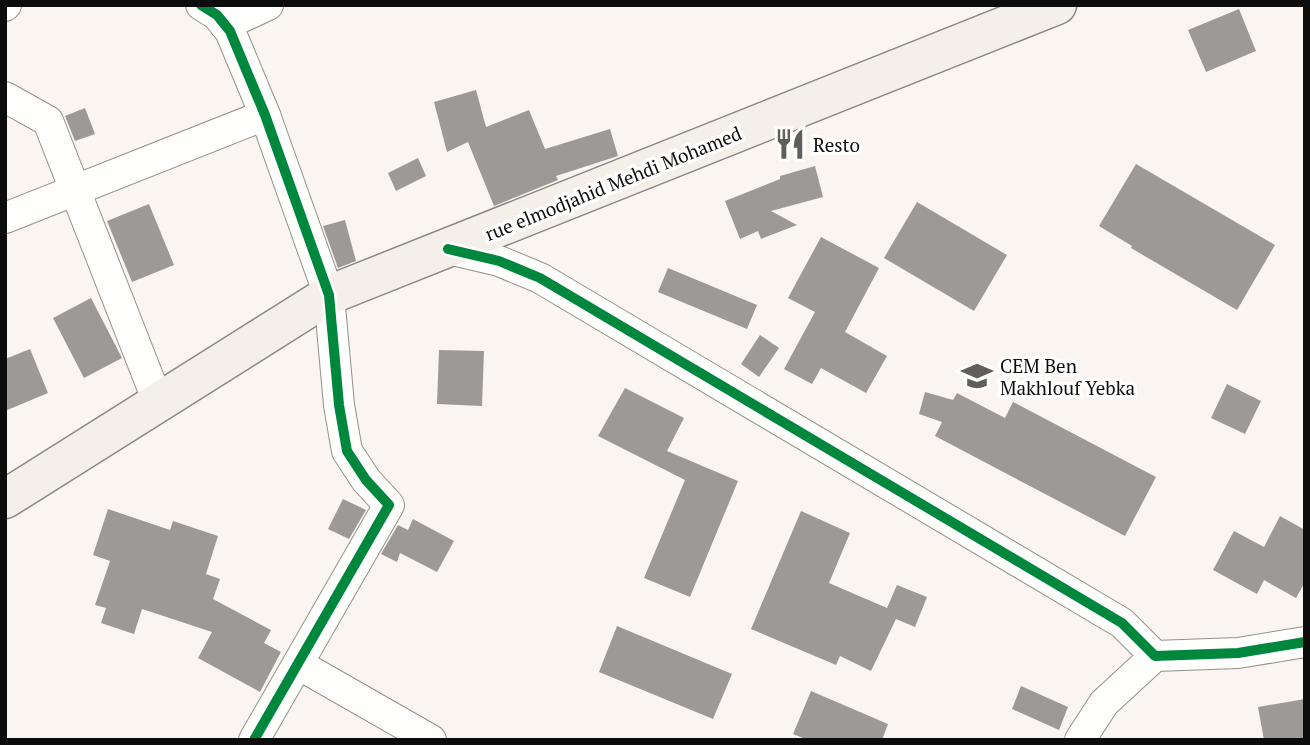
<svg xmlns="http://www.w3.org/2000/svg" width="1310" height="745" font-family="'PT Serif',serif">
	<rect width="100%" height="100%" fill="#faf5f0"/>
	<!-- building -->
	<g fill="#9d9996">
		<polygon points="1239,9 1256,51 1206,72 1188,30"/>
		<polygon points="476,90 486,127 529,110 545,149 610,129 618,156 556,176 558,180 494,206 468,142 447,152 434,102"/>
		<polygon points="85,108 95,134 75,141 65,116"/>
		<polygon points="418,158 426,176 396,191 388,173"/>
		<polygon points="1136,164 1275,245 1237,310 1131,248 1132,246 1099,226"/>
		<polygon points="815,166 823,197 771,211 797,225 761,239 758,231 740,239 725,201 780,179 780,176"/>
		<polygon points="917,202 1007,255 974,311 884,258"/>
		<polygon points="149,204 174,265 132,282 107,221"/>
		<polygon points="345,220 356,261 338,268 323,226"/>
		<polygon points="821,237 879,268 845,332 887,356 866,393 821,368 812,384 784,369 815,312 788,298"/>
		<polygon points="668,268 757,305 747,329 658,292"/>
		<polygon points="91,298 122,358 84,378 53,318"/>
		<polygon points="760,335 779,348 759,377 741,364"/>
		<polygon points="30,349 48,393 5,411 5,359"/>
		<polygon points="439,350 484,351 482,406 437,404"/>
		<polygon points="1227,384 1261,401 1245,434 1211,418"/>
		<polygon points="625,388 684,418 667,451 738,481 690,597 644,578 685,480 598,436"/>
		<polygon points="925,392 953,400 957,393 1005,418 1013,402 1156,477 1125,536 935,436 942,422 919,414"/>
		<polygon points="343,499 366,510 349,539 328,529"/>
		<polygon points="108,509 170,530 173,521 218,536 206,574 220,579 213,599 271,630 264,643 281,652 260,692 198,658 212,632 142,609 134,634 101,623 106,608 95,605 110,561 93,555"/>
		<polygon points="801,511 850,533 829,583 887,608 897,585 927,597 915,627 896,619 871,671 840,656 836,665 751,629"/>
		<polygon points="1280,516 1305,530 1305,582 1296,598 1264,580 1257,594 1213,570 1234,531 1264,547"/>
		<polygon points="413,519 454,541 437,572 400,553 397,562 381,554 398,525 408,530"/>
		<polygon points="617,626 732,674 713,719 599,672"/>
		<polygon points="1021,686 1068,707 1059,730 1012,709"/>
		<polygon points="811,691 888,724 882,740 808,740 793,734"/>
		<polygon points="1305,699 1305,738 1264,740 1258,707"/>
	</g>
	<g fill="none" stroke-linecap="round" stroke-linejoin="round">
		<defs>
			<g id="street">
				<polyline points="201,5 217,15 230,31 265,115 329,295 339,405 347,451 366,480 389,505 254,740"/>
				<polyline points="5,6 6,5"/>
				<polyline points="225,25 268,5"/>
				<polyline points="5,97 48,121 158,402"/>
				<polyline points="5,218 265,115"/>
				<polyline points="448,249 499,261 540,278 1122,623 1155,656 1238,653 1305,642"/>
				<polyline points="298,664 431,740"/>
				<polyline points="1080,740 1104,703 1155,656"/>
			</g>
			<polyline id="secondary" points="5,499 329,295 1057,5"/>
		</defs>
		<!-- street casing -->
		<use href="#street" stroke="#93918f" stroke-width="32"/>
		<!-- secondary casing -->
		<use href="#secondary" stroke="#8a8885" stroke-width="41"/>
		<!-- street -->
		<use href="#street" stroke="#fefefd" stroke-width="30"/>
		<!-- secondary -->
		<use href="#secondary" stroke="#f4efe8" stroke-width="38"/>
		<defs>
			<g id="cycleway">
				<polyline points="201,5 217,15 230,31 265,115 329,295 339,405 347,451 366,480 389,505 254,740"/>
				<polyline points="448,249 499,261 540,278 1122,623 1155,656 1238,653 1305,642"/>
			</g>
		</defs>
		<!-- cycleway casing -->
		<use href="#cycleway" stroke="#fff" stroke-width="15"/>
		<!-- cycleway -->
		<use href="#cycleway" stroke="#00873e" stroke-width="10"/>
	</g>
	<!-- icons -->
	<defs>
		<symbol id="restaurant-bare" viewBox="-9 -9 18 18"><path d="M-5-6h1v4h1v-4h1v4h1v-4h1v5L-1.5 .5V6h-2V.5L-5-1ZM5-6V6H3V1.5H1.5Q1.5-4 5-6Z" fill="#5f5e5c" stroke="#fff" stroke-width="2.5" paint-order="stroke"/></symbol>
		<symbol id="school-bare" viewBox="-9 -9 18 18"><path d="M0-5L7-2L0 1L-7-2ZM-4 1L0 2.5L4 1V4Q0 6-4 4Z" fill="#5f5e5c" stroke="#fff" stroke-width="2.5" paint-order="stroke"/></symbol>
	</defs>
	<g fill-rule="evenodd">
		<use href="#restaurant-bare" x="768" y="122" width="44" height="44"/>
		<use href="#school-bare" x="955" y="354" width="44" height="44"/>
	</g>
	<g text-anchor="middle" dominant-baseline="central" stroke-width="7" stroke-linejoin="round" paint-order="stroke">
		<!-- poi labels -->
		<g font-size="19" fill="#0c0c0c" stroke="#fff" text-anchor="start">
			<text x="813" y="144">Resto</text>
			<text x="1000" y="365">CEM Ben<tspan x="1000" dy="22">Makhlouf Yebka</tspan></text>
		</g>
		<!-- street labels -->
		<g font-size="19" fill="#0c0c0c" stroke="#fff">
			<text transform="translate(613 183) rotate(-22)">rue elmodjahid Mehdi Mohamed</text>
		</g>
	</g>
	<!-- border -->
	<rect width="1310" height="745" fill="none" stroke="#0c0c0c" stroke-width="14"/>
</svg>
